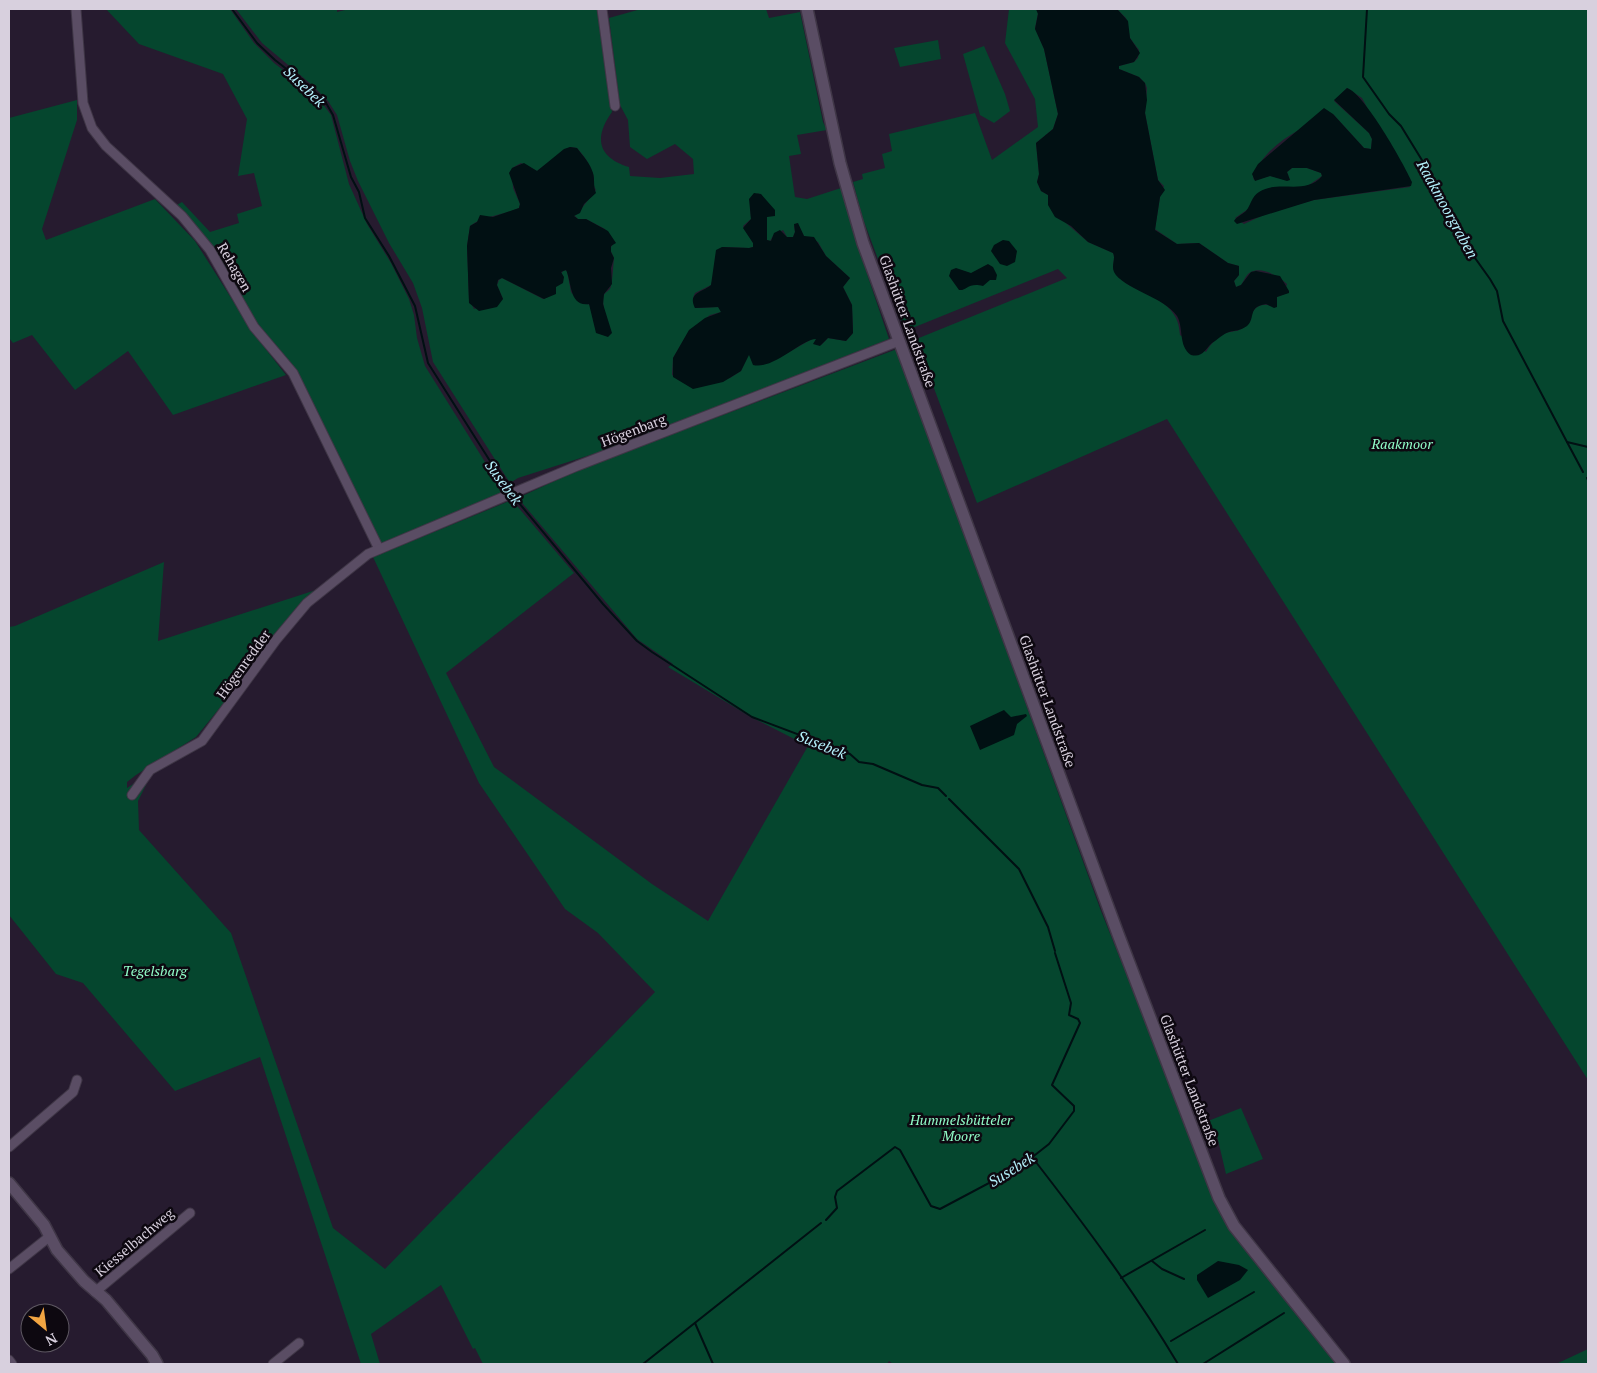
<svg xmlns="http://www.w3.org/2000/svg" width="1597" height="1373" font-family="'PT Serif',serif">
	<rect width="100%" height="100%" fill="#261b2f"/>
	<!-- green -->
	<g fill="#05462e" fill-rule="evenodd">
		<polygon points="106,9 230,9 254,43 274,63 316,95 331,115 349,184 367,224 391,263 409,299 414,315 417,338 425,366 505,494 379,545 296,373 282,353 257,327 175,206 182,202 210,232 239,223 237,214 262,206 254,173 238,176 247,119 223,74 139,44"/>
		<path d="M236 9H337V12L349 9H599L612 112C594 137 597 157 629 167L630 176 660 178 694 174 693 159 675 144 647 159 630 147 628 120 620 105 609 18 641 9H766L769 18 800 12 823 122 827 130 797 135 801 154 789 156 795 197 807 199 841 188 862 259 889 339 612 448 518 478 510 483 433 362 422 308 413 283 389 243 358 181 350 161 337 115 328 101 312 85 262 43ZM570 147 577 148C584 156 590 164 593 174 595 180 592 184 596 190L578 213 574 215 578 219H586L605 229 613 244 610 249 614 258C613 267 613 276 611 286 610 291 606 291 604 295 601 301 607 325 610 330L595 327 590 305 578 301 571 292 567 271 564 270C556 278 558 295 543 299L502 278 499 280 497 285 503 299 474 309 469 299 467 246 470 226C484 215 503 216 519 208L520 204 513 188 512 168 521 163 537 171ZM758 193 775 212 767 217V240L770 241 773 236 783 230 787 237H793L795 232 794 226 797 223 804 236 818 242 826 256 850 278 843 287 852 305 853 333 846 341 828 338 821 345 816 344V339H812L784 355H748L741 371 730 378 695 388 672 375 673 358 689 331 710 315 721 312 719 307 695 308 693 298 695 293 711 285 722 247 749 248 753 247V243L743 226 751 219 750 205Z"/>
		<path d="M1009 9H1036L1038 13 1035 28 1044 49 1058 114 1053 129 1036 143 1039 174 1037 182 1041 191 1048 195V201L1067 224 1088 242 1113 253C1116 259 1111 266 1115 272 1129 296 1179 293 1180 335L1206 352C1210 344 1221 333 1230 332 1236 331 1239 331 1244 327 1250 323 1250 313 1256 308 1261 304 1266 304 1271 306L1277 297 1284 294 1287 284C1280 277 1262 266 1251 272 1246 274 1244 281 1241 285L1236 287 1234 281 1239 275V266L1228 263 1199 243 1177 244 1155 229 1160 197 1164 186 1158 180 1145 113 1147 88 1145 83 1139 77 1119 69V66L1134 62 1138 58 1139 50 1130 38 1126 18 1117 9H1588V1080L1167 419 977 503 920 351 909 342 1067 278 1058 269 905 331 863 219 853 182 863 179 862 174 885 168 882 154 892 151 889 134 975 113 992 160 1038 127 1035 99 1005 43ZM1347 88 1362 98 1410 187 1314 200 1268 213 1244 224 1235 218 1280 187H1306L1322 176 1321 173 1307 168H1292L1287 172 1290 180 1270 176 1254 180 1253 177C1265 144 1302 127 1333 114L1364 148 1371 149 1372 139 1369 133 1334 101Z"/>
		<polygon points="938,40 941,59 900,67 894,48"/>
		<polygon points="984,46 1005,94 1010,111 994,123 980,115 963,54"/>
		<polygon points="77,100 77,120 42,229 46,240 155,199 195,241 254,334 286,375 173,415 128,351 75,390 32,335 13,343 9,338 9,118"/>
		<polygon points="897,349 1101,911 1227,1225 1331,1353 1338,1364 893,1364 889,1361 887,1364 483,1364 475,1348 473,1349 441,1285 371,1334 380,1364 361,1364 260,1057 175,1091 83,983 56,974 9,915 9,627 15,626 164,562 158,641 316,590 196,737 136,775 127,782 127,788 144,777 147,783 138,801 139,830 231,933 333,1228 385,1269 655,992 598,933 565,909 479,783 373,557 512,500 574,573 446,673 494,767 652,884 708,921 808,746 751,717 668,667 673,664 637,639 518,498 578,470"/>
		<polygon points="1241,1108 1263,1159 1226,1174 1217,1136 1208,1121"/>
		<polygon points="1588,1349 1588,1364 1556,1364"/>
	</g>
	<!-- water -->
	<g fill="#011013">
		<path d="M1036 9H1117L1128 21 1130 38 1140 53 1134 62 1119 66V69L1139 77 1145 83 1147 100 1145 113 1158 180 1165 190 1160 197 1155 230 1177 244 1199 243 1228 263 1239 266V275L1234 281 1236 287 1241 285 1251 272 1256 271 1280 276 1289 291V293L1277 297V307L1274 308 1266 304C1247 307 1256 318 1247 326 1240 331 1236 330 1229 332 1224 333 1217 340 1212 343 1205 349 1203 358 1191 355 1178 346 1184 328 1177 316 1164 297 1122 288 1114 272 1111 265 1116 259 1113 253L1088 242 1071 226 1055 217 1048 205V195L1041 191 1037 182 1039 174 1036 143 1053 129 1058 114 1044 49 1035 29 1038 14Z"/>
		<path d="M1347 88C1364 93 1404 164 1412 182L1411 186 1314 200 1237 224 1234 221C1237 216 1242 215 1246 211 1251 205 1251 197 1259 192 1279 179 1305 196 1322 176L1321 173 1307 168H1292L1287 172 1290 180 1287 181 1270 176 1255 181 1252 174 1258 164 1324 108 1333 114 1364 148 1371 149 1372 139 1369 133 1334 100Z"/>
		<path d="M570 147 577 148C583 156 590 163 593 173 595 180 593 186 596 193L584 204 580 213 574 216 578 219H586L608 231 616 243 611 246V252L614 258 611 268 612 284 604 294 603 304 612 333 608 337 596 333 589 304C569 307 572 282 566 270L561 272 564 277 563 283 556 287V294L544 299 502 278 498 280 497 285 503 299 497 307 479 311 469 303 467 246 470 226 477 222 480 215 493 217 519 208 520 204 509 173 512 168 524 163 537 171 564 149Z"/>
		<path d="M754 193 761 194 775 210V216L767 217V240L771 241 774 233 780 230 787 237H793L795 232 794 224 798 223 804 236 814 237 826 256 850 278 843 287 852 305 853 333 846 341 828 338 820 346 813 344 816 339C801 339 774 370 753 365L749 355 741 371 723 382 693 389 673 377V358L689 330 705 318 721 312 718 307 695 308C687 293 703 292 711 285L716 250 722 247 749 248 753 247V243L743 228 751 219 749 199Z"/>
		<polygon points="1003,240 1009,241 1017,251 1015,262 1007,266 1000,264 991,251 994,245"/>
		<path d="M988 264 993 267 997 275 996 280H990L983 286C968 282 967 291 959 290L949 276 951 270 956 268 971 273Z"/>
		<polygon points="1004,710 1011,717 1026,714 1027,716 1017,724 1014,735 980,750 970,726"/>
		<polygon points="1218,1261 1239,1265 1248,1270 1240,1280 1208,1298 1197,1280 1197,1275"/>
	</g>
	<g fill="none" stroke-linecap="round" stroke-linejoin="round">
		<!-- stream -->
		<g stroke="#011013" stroke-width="2">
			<polyline points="232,9 257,43 275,60 312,89 326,103 333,115 351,177 359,192 365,218 389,256 415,306 428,363 509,491"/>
			<polyline points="1367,9 1363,77 1389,114 1401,126 1436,183 1465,244 1490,279 1497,291 1503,321 1567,442 1588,447"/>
			<polyline points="1567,442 1583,472"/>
			<polyline points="1587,478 1588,480"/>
			<polyline points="514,497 603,604 637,641 652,652 752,717 850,754 859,762 873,764 922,785 938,788 946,796"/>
			<polyline points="949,799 1019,869 1048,927 1055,951"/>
			<path d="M1032 1157C1084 1224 1135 1292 1178 1364"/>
			<polyline points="826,1220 837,1208 835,1197 837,1191 895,1147 900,1150 931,1206 940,1209 1021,1166 1049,1144 1074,1111 1074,1106 1052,1085 1080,1023 1078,1019 1069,1015 1071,1003 1055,953"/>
			<polyline points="1152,1261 1162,1269 1184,1279"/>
			<polyline points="1121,1278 1205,1230"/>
			<polyline points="695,1323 713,1364"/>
			<polyline points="1171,1341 1254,1292"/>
			<polyline points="643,1364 821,1223"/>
			<polyline points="1203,1364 1284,1313"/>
		</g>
		<defs>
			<g id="minor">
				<polyline points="76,9 83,103 92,128 106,146 182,216 210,250 254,327 293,373 379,549"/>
				<polyline points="602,9 615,106"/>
				<polyline points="132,795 150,770 202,741 276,640 307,603 368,554 577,466 899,341"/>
				<polyline points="9,1147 73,1092 77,1080"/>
				<polyline points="9,1269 49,1237"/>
				<polyline points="95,1292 190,1213"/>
				<polyline points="9,1360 12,1364"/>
				<polyline points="273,1364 299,1343"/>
			</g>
			<g id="tertiary">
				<polyline points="807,9 840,163 863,243 1118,934 1219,1198 1234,1226 1344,1364"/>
				<polyline points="9,1183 44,1225 57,1250 84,1281 106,1300 152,1355 157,1364"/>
			</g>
		</defs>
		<!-- minor casing -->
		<use href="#minor" stroke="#3f3646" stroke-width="11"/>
		<!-- tertiary casing -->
		<use href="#tertiary" stroke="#3f3646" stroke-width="14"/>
		<!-- minor -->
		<use href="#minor" stroke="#5a4d64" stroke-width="9"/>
		<!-- tertiary -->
		<use href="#tertiary" stroke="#5a4d64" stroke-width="11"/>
	</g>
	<g text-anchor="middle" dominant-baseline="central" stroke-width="5" stroke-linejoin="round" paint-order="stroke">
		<!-- street labels -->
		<g font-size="14" fill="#d8d0de" stroke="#0d0810">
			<text transform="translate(235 267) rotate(60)">Rehagen</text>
			<text transform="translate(908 321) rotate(70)">Glashütter Landstraße</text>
			<text transform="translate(633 430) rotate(-21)">Högenbarg</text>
			<text transform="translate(243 664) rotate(-54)">Högenredder</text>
			<text transform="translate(1048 701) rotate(70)">Glashütter Landstraße</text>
			<text transform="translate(1190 1080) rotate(69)">Glashütter Landstraße</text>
			<text transform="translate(134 1242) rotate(-40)">Kiesselbachweg</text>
		</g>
		<!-- park labels -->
		<g font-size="14" font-style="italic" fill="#91fec9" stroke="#0d0810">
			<text x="1402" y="443">Raakmoor</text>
			<text x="155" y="970">Tegelsbarg</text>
			<text x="961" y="1119">Hummelsbütteler<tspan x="961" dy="16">Moore</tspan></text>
		</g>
		<!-- water labels -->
		<g font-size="15" font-style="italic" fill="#b3f0fb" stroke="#0d0810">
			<text transform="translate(305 86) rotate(44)">Susebek</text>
			<text transform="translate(1448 209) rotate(61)">Raakmoorgraben</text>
			<text transform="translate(504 482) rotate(54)">Susebek</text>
			<text transform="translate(822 744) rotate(22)">Susebek</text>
			<text transform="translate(1011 1169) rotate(-32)">Susebek</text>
		</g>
	</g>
	<!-- border -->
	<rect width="1597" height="1373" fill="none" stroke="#d8d0de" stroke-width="20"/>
	<!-- north arrow -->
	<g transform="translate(45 1328) rotate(151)"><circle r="24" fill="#0d0810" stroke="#5e5862"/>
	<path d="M0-4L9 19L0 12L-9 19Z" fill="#f2a542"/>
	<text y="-8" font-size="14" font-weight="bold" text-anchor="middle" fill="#d8d0de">N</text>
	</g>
</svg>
